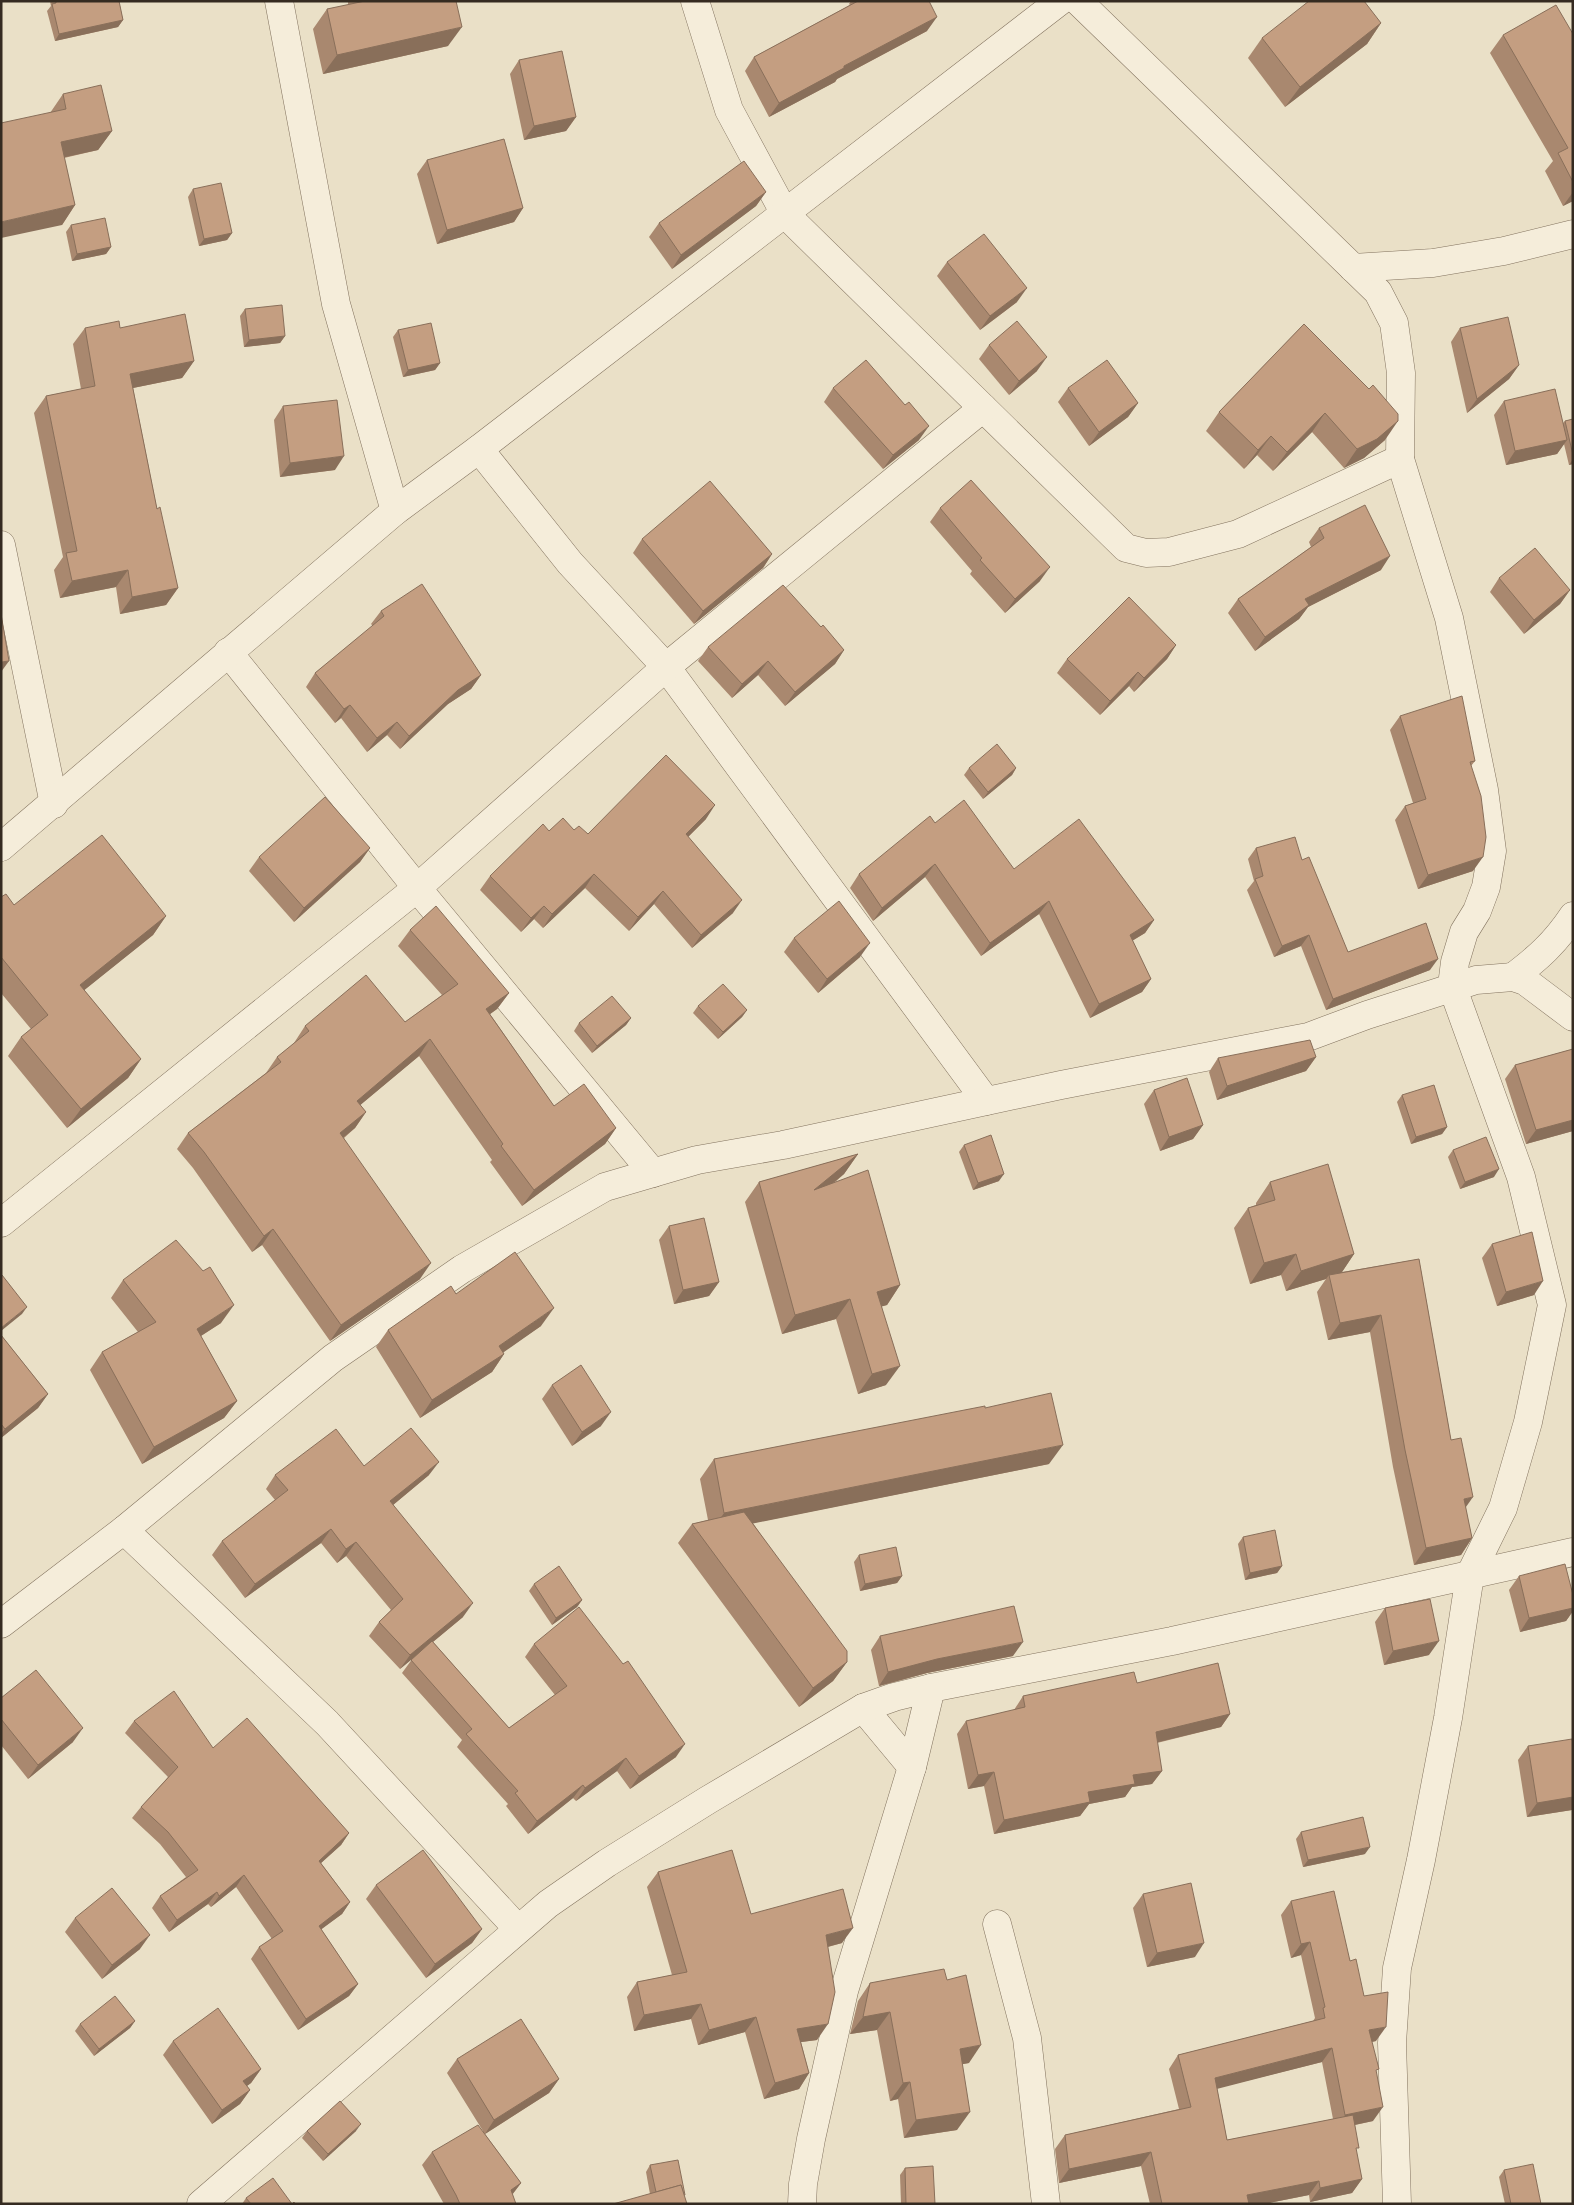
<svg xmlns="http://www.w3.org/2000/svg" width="1574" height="2205" font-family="'Noto Serif',serif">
	<rect width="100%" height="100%" fill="#eae0c7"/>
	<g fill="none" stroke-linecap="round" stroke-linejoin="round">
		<defs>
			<g id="street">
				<polyline points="279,1 336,304 395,511"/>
				<polyline points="695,1 729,110 785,214 1126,548 1146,553 1169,552 1238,534 1400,459"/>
				<polyline points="1078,1 1378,292 1394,323 1401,373 1400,459 1449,618 1484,790 1492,851 1486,887 1477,911 1464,932 1455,962 1452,986 1521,1177 1552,1305 1528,1422 1503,1508 1470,1575 1448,1718 1421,1860 1397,1968 1392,2043 1397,2204"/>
				<polyline points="1353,268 1433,263 1504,251 1573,234"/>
				<polyline points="479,449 570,563 666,667 986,1101"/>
				<polyline points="1,545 54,804"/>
				<polyline points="228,652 417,888 653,1173"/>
				<polyline points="1,847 395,511 479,449 1060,1"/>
				<path d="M1513 977C1538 958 1555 943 1573 916"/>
				<polyline points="1,1223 417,888 666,667 983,408"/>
				<polyline points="124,1530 327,1723 518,1929"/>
				<polyline points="1,1624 124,1530 333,1358 462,1269 605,1187 697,1160 783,1145 1061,1085 1308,1037 1367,1015 1476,980 1513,977 1525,981 1573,1017"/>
				<polyline points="863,1708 912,1767"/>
				<polyline points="997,1924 1027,2038 1046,2204"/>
				<polyline points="201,2204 548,1904 607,1863 708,1800 863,1708 894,1697 931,1688 1172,1641 1573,1552"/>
				<polyline points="802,2204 803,2184 811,2139 844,1991 912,1767 931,1688"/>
			</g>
		</defs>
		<!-- street casing -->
		<use href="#street" stroke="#83735f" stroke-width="29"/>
		<!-- street -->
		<use href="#street" stroke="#f5edda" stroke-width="28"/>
	</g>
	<!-- wall -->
	<g fill="#a9886f" fill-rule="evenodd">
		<polygon points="50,1 119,1 123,20 118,27 55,41 47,11 51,6"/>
		<polygon points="348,1 456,1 448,46 323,74 313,29 327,9 348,5"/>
		<polygon points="851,1 929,1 927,31 837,79 835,82 769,117 745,71 754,57 850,5 849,4"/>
		<polygon points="1381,23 1367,44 1285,107 1248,58 1262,38"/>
		<polygon points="1573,34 1573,201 1563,206 1545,171 1553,161 1490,53 1503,35"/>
		<polygon points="519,60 576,117 566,131 524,140 510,74"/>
		<polygon points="63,94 112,131 98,150 64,158 75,205 62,225 50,113"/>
		<polygon points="427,160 523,208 514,222 437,244 417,174"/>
		<polygon points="193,189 232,233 227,240 199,246 188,197"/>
		<polygon points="766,192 756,206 672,269 649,237 659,223"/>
		<polygon points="71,225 111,247 106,254 72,261 66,232"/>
		<polygon points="947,262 1017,302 980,330 937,276"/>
		<polygon points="245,309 285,336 280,343 244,347 240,316"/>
		<polygon points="1304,324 1385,440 1364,458 1344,468 1312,432 1273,471 1257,455 1244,469 1206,431 1219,412"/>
		<polygon points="85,328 120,328 194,361 182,378 133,388 157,509 178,588 166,605 120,614 116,587 60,598 54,570 63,557 34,413 46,396 81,389 73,344"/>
		<polygon points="1460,328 1519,365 1509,379 1467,413 1451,342"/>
		<polygon points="398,330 440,363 435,370 403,377 393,337"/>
		<polygon points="989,345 1037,371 1009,395 979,359"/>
		<polygon points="833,388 919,440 883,469 824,402"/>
		<polygon points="1068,388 1138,403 1128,417 1089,446 1058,402"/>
		<polygon points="1504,401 1563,423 1565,421 1573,419 1573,464 1569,465 1564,444 1557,454 1506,465 1494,415"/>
		<polygon points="283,406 335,470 280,477 274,420"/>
		<polygon points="940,508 1040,581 1005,613 970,574 972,571 930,522"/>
		<polygon points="1319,528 1381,570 1308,607 1299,619 1255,651 1228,613 1238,599 1311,547 1309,542"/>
		<polygon points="642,539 772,554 763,568 694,624 633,553"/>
		<polygon points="1499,578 1570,590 1560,604 1524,634 1490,592"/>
		<polygon points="381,611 481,675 471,689 448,704 400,749 387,735 367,752 341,718 335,723 306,687 315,673 373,626 371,624"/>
		<polygon points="821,627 844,650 835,664 785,706 758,675 732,698 698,661 708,647"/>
		<polygon points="1176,645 1167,659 1134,692 1129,686 1100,715 1057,673 1067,659"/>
		<polygon points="1400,716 1475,761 1471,766 1473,871 1418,889 1395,820 1405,806 1413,803 1390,730"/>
		<polygon points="969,768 1016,768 1012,775 983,799 964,775"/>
		<polygon points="706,819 688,837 733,913 692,948 654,904 629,931 585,888 543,928 534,919 521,932 480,890 490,876 574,830 588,834"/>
		<polygon points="935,823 1014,869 1154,920 1145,933 1132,941 1151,979 1142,992 1090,1018 1039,914 981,956 925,877 873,921 850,888 859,874"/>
		<polygon points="370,848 360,862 294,922 249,871 259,857"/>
		<polygon points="1256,848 1302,860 1348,952 1430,970 1326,1010 1301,946 1274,957 1247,890 1254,881 1248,859"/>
		<polygon points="1,897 14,905 166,916 153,935 84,990 141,1059 128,1078 67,1128 8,1056 21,1037 31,1029 1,993"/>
		<polygon points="410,930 509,993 497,1009 490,1014 554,1106 616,1128 605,1144 522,1206 490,1162 492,1160 419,1056 360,1105 366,1112 355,1128 344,1138 420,1279 330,1341 262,1245 252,1252 193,1168 177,1149 188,1133 266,1073 277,1057 295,1043 294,1043 305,1026 405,1022 442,995 398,946"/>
		<polygon points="794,938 860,957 818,993 784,952"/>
		<polygon points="698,1006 747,1010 742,1017 718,1039 693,1013"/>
		<polygon points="631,1018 626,1025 592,1053 574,1031 579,1023"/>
		<polygon points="1573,1049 1573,1131 1526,1144 1505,1079 1515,1065"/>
		<polygon points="1316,1057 1306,1071 1217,1100 1209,1072 1218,1058"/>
		<polygon points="1154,1090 1203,1125 1193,1139 1160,1151 1144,1104"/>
		<polygon points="1402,1095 1447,1127 1442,1134 1411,1144 1397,1102"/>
		<polygon points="964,1145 999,1181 973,1190 959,1152"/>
		<polygon points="1453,1150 1494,1177 1460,1189 1448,1157"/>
		<polygon points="858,1154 844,1174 834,1183 900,1285 887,1305 882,1306 886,1385 858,1394 836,1319 782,1334 745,1202 759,1182"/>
		<polygon points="1270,1182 1354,1254 1342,1272 1419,1259 1451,1440 1472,1538 1461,1555 1414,1565 1393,1467 1370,1332 1328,1340 1317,1292 1326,1279 1286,1291 1281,1275 1250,1284 1234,1228 1248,1208 1256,1205 1256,1203"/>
		<polygon points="669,1226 719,1282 709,1296 674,1304 659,1240"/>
		<polygon points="1492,1244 1534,1295 1497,1306 1482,1258"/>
		<polygon points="123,1280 221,1323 201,1336 237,1401 224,1418 142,1464 90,1370 102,1352 138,1332 111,1298"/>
		<polygon points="456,1294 541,1326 503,1352 504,1354 492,1372 420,1418 376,1347 388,1330"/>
		<polygon points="1,1335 48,1394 38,1408 1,1438"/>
		<polygon points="552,1385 601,1426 572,1446 542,1399"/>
		<polygon points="985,1408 1049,1464 753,1523 847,1662 833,1681 799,1707 678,1543 692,1524 708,1520 700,1479 714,1459"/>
		<polygon points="364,1466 429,1475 393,1505 463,1617 433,1642 509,1728 555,1695 525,1657 534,1644 676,1757 630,1789 617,1771 576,1801 573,1798 528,1834 506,1806 508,1804 457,1747 462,1740 402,1673 413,1658 400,1669 369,1636 379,1622 391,1610 346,1556 337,1563 321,1543 245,1598 212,1555 222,1541 275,1500 266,1489 275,1475"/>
		<polygon points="1243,1537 1282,1566 1277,1573 1245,1580 1238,1544"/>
		<polygon points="859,1555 902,1576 897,1583 860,1591 854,1562"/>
		<polygon points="1519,1576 1573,1595 1573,1611 1566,1621 1520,1632 1509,1590"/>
		<polygon points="534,1584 582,1600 577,1607 552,1625 529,1591"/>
		<polygon points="1385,1608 1429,1655 1384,1665 1375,1622"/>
		<polygon points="880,1636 1013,1656 927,1673 879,1686 871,1650"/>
		<polygon points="1137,1683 1230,1714 1221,1727 1157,1743 1162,1771 1152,1784 1132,1787 1125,1797 1089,1804 1080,1816 994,1834 984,1786 968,1789 957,1734 966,1721 1014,1710 1023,1696"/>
		<polygon points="1,1698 73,1742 28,1779 1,1745"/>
		<polygon points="134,1721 213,1748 349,1833 341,1845 321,1863 350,1902 342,1914 321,1929 358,1984 349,1996 298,2030 251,1959 259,1947 272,1939 236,1887 211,1907 208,1904 169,1932 152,1908 160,1896 186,1877 160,1844 132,1818 141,1807 168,1777 125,1733"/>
		<polygon points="1573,1744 1573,1808 1572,1810 1527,1817 1518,1760 1528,1746"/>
		<polygon points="1301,1832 1365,1854 1303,1867 1296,1839"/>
		<polygon points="658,1872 751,1914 842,1943 828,1947 817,2040 801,2042 809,2073 799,2089 764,2099 745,2032 698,2045 691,2019 634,2031 627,1997 637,1982 672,1975 647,1887"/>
		<polygon points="376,1885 482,1929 472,1943 426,1978 366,1899"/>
		<polygon points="1143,1894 1195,1957 1147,1967 1133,1908"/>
		<path d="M1291 1901 1350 1961 1364 1996 1376 2041 1372 2042 1376 2073 1373 2121 1355 2125 1356 2152 1362 2179 1352 2193 1310 2202 1309 2195 1264 2204H1150L1141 2166 1059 2183 1055 2149 1065 2135 1179 2109 1169 2069 1178 2055 1313 2021 1315 2018 1301 1955 1291 1958 1281 1915ZM1322 2062 1333 2119 1227 2140 1217 2088Z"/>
		<polygon points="75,1918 140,1949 102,1979 65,1932"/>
		<polygon points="947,1980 969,2063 962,2064 957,2130 904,2138 898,2099 890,2101 877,2030 850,2034 858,2001 870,1983"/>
		<polygon points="135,2021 130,2028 94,2056 75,2031 80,2024"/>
		<polygon points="173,2041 261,2069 251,2083 247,2086 250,2090 240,2104 212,2124 163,2055"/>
		<polygon points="457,2059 559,2079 549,2093 485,2134 521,2183 512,2195 516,2204 444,2204 422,2165 432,2152 483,2131 447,2073"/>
		<polygon points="307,2131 356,2131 323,2161 302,2138"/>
		<polygon points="650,2165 685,2196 650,2194 646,2172"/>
		<polygon points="905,2168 935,2204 901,2204 900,2175"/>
		<polygon points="1504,2170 1541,2204 1505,2204 1499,2177"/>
		<polygon points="246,2198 292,2204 295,2204 242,2204"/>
	</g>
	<!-- shaded-wall -->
	<g fill="#896f5a">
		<polygon points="937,17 927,31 837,79 835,82 769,117 779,103 844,66"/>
		<polygon points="123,20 118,27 55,41 59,34"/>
		<polygon points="1381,23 1367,44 1285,107 1300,87"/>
		<polygon points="462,27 448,46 323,74 337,55"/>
		<polygon points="576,117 566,131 524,140 534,126"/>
		<polygon points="112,131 98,150 47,161 61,142"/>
		<polygon points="766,192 756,206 672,269 681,255"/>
		<polygon points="1573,192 1573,201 1563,206"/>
		<polygon points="75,205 62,225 1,238 1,222"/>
		<polygon points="523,208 514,222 437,244 447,230"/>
		<polygon points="232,233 227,240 199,246 204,239"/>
		<polygon points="111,247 106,254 72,261 77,254"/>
		<polygon points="1027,288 1017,302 980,330 990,316"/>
		<polygon points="285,336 280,343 244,347 249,340"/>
		<polygon points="1047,357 1037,371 1009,395 1019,381"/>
		<polygon points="194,361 182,378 118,391 130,374"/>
		<polygon points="440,363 435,370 403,377 408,370"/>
		<polygon points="1519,365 1509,379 1467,413 1477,399"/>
		<polygon points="1138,403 1128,417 1089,446 1099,432"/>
		<polygon points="1325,413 1312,432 1273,471 1287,452"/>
		<polygon points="1398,421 1385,440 1364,458 1344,468 1357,449"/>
		<polygon points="929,426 919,440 883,469 893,455"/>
		<polygon points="1271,436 1257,455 1244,469 1258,450"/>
		<polygon points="1567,440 1557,454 1506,465 1515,451"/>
		<polygon points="344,456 335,470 280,477 290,463"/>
		<polygon points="1573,459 1573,464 1569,465"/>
		<polygon points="772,554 763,568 694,624 703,611"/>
		<polygon points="1390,556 1381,570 1308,607 1299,619 1255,651 1265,637 1305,599"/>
		<polygon points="1050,567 1040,581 1005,613 1015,599"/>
		<polygon points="128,570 116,587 60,598 72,581"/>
		<polygon points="178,588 166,605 120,614 132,597"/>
		<polygon points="1570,590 1560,604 1524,634 1534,620"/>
		<polygon points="1176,645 1167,659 1134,692 1144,678"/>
		<polygon points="844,650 835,664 785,706 795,692"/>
		<polygon points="9,661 1,672 1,662"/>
		<polygon points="768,661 758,675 732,698 742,684"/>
		<polygon points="1138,672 1129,686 1100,715 1110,701"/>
		<polygon points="481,675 471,689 448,704 400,749 409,736 458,690"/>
		<polygon points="350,705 341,718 335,723 344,709"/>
		<polygon points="397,722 387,735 367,752 377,738"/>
		<polygon points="1016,768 1012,775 983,799 988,792"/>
		<polygon points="715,805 706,819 677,848 686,834"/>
		<polygon points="370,848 360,862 294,922 304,908"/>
		<polygon points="1483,857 1473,871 1418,889 1428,875"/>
		<polygon points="935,864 925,877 873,921 882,908"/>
		<polygon points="594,874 585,888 543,928 552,914"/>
		<polygon points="663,891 654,904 629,931 638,917"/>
		<polygon points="742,900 733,913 692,948 701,935"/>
		<polygon points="1049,901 1039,914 981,956 990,943"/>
		<polygon points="544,906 534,919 521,932 531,918"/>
		<polygon points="166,916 153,935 67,1004 80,985"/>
		<polygon points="1154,920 1145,933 1120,948 1130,935"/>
		<polygon points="1309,935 1301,946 1274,957 1282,946"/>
		<polygon points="870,943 860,957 818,993 827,979"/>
		<polygon points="1438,959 1430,970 1326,1010 1333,999"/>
		<polygon points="1151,979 1142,992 1090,1018 1099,1004"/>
		<polygon points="509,993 497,1009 475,1025 486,1009"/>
		<polygon points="747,1010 742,1017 718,1039 723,1032"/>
		<polygon points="631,1018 626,1025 592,1053 597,1046"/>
		<polygon points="430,1039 419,1056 346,1117 357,1101"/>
		<polygon points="1316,1057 1306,1071 1217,1100 1227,1086"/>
		<polygon points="141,1059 128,1078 67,1128 81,1109"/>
		<polygon points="366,1112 355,1128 329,1149 340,1133"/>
		<polygon points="1573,1120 1573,1131 1526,1144 1536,1130"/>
		<polygon points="1203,1125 1193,1139 1160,1151 1169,1137"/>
		<polygon points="1447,1127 1442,1134 1411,1144 1416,1137"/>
		<polygon points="616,1128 605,1144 522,1206 534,1190"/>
		<polygon points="858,1154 844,1174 801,1209 814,1190"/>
		<polygon points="1499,1169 1494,1177 1460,1189 1465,1182"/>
		<polygon points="1004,1174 999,1181 973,1190 978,1183"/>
		<polygon points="273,1229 262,1245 252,1252 264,1236"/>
		<polygon points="1296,1254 1281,1275 1250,1284 1264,1263"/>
		<polygon points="1354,1254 1340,1275 1329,1275 1326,1279 1286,1291 1301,1271"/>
		<polygon points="431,1263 420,1279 330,1341 341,1325"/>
		<polygon points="1543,1281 1534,1295 1497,1306 1506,1292"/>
		<polygon points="719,1282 709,1296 674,1304 683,1290"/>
		<polygon points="900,1285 887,1305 863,1312 877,1292"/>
		<polygon points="850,1299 836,1319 782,1334 795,1315"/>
		<polygon points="234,1305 221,1323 185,1346 197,1329"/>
		<polygon points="27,1307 22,1314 1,1331 1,1328"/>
		<polygon points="554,1308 541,1326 487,1364 499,1346"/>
		<polygon points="1381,1315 1370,1332 1328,1340 1340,1323"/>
		<polygon points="504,1354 492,1372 420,1418 432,1400"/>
		<polygon points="900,1366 886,1385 858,1394 872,1374"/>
		<polygon points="48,1394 38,1408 1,1438 1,1434 5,1429"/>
		<polygon points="237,1401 224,1418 142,1464 154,1447"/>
		<polygon points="611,1412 601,1426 572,1446 582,1432"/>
		<polygon points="1063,1445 1049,1464 711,1532 724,1513"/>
		<polygon points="439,1462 429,1475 381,1515 390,1501"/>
		<polygon points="1473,1497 1461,1514 1464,1499"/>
		<polygon points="331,1529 321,1543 245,1598 255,1584"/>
		<polygon points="1472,1538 1461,1555 1414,1565 1426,1548"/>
		<polygon points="356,1542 346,1556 337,1563 346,1549"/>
		<polygon points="1282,1566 1277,1573 1245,1580 1250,1573"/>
		<polygon points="902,1576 897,1583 860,1591 865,1584"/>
		<polygon points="582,1600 577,1607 552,1625 556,1618"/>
		<polygon points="473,1603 463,1617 400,1669 410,1655"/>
		<polygon points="1573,1608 1573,1611 1566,1621 1520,1632 1529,1618"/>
		<polygon points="1439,1641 1429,1655 1384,1665 1393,1651"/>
		<polygon points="1023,1642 1013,1656 927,1673 879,1686 888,1672 937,1659"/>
		<polygon points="847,1662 833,1681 799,1707 813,1688"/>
		<polygon points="1230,1714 1221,1727 1146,1745 1156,1732"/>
		<polygon points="83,1728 73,1742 28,1779 38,1765"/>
		<polygon points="685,1744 676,1757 630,1789 639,1776"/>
		<polygon points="626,1758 617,1771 576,1801 585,1788"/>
		<polygon points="1162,1771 1152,1784 1132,1787 1125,1797 1089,1804 1080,1816 994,1834 1004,1820 1088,1792 1133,1775"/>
		<polygon points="994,1772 984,1786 968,1789 978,1775"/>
		<polygon points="583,1785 573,1798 528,1834 537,1821"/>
		<polygon points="1573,1797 1573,1808 1572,1810 1527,1817 1537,1803"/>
		<polygon points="349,1833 341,1845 311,1872 319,1861"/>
		<polygon points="1370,1847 1365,1854 1303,1867 1308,1860"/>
		<polygon points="244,1875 236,1887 211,1907 219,1896"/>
		<polygon points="217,1892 208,1904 169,1932 177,1920"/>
		<polygon points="350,1902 342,1914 311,1937 319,1926"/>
		<polygon points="853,1928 842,1943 815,1950 826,1935"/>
		<polygon points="482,1929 472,1943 426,1978 435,1964"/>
		<polygon points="150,1935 140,1949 102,1979 112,1965"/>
		<polygon points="1310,1942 1301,1955 1291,1958 1301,1944"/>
		<polygon points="1204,1943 1195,1957 1147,1967 1157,1953"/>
		<polygon points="358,1984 349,1996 298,2030 306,2019"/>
		<polygon points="701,2004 691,2019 634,2031 644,2015"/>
		<polygon points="890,2012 877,2030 850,2034 863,2017"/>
		<polygon points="756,2017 745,2032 698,2045 709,2030"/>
		<polygon points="135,2021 130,2028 94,2056 99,2049"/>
		<polygon points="828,2024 817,2040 786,2044 797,2029"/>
		<polygon points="1386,2027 1376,2041 1360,2044 1369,2030"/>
		<polygon points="981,2045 969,2063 947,2067 960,2049"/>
		<polygon points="1332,2048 1322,2062 1205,2092 1215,2078"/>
		<polygon points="261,2069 251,2083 234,2095 243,2081"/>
		<polygon points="809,2073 799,2089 764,2099 775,2083"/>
		<polygon points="559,2079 549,2093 485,2134 494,2120"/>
		<polygon points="910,2082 898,2099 890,2101 903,2083"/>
		<polygon points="250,2090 240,2104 212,2124 222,2110"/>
		<polygon points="1383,2107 1373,2121 1335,2129 1345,2115"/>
		<polygon points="970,2112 957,2130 904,2138 916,2120"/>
		<polygon points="361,2124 356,2131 323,2161 328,2154"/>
		<polygon points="1151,2152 1141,2166 1059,2183 1069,2169"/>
		<polygon points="1362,2179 1352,2193 1310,2202 1320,2188"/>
		<polygon points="1319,2181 1309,2195 1264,2204 1241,2204 1247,2195"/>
		<polygon points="521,2183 511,2196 511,2190"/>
	</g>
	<!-- building -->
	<g fill="#c49e81" stroke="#896f5a">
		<polygon points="56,1 119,1 123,20 59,34 52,4 56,3"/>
		<polygon points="365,1 456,1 462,27 337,55 327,9"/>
		<polygon points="858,1 929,1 937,17 844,66 844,68 779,103 754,57"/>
		<polygon points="1309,1 1364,1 1381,23 1300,87 1262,38"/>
		<polygon points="1556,5 1573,34 1573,182 1558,153 1568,148 1503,35"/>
		<polygon points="562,51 576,117 534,126 519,60"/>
		<polygon points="101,85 112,131 61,142 75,205 1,222 1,123 66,109 63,94"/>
		<polygon points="504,139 523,208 447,230 427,160"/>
		<polygon points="744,161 766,192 681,255 659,223"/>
		<polygon points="221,183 232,233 204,239 193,189"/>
		<polygon points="105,218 111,247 77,254 71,225"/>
		<polygon points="984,234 1027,288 990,316 947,262"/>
		<polygon points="282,305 285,336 249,340 245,309"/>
		<polygon points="185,314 194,361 130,374 157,509 160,507 178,588 132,597 128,570 72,581 66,553 77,551 46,396 95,386 85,328 119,321 120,328"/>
		<polygon points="1508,317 1519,365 1477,399 1460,328"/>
		<polygon points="1017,321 1047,357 1019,381 989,345"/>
		<polygon points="431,323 440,363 408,370 398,330"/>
		<polygon points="1304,324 1369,389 1373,385 1398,414 1398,421 1377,439 1357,449 1325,413 1287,452 1271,436 1258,450 1219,412"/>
		<polygon points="866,360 905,405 909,402 929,426 893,455 833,388"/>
		<polygon points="1107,360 1138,403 1099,432 1068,388"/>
		<polygon points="1555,389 1567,440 1515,451 1504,401"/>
		<polygon points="337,400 344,456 290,463 283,406"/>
		<polygon points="1573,419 1573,455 1565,421"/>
		<polygon points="971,480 1050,567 1015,599 980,560 982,558 940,508"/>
		<polygon points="710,481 772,554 703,611 642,539"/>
		<polygon points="1365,505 1390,556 1305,599 1309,605 1265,637 1238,599 1324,538 1319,528"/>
		<polygon points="1535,548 1570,590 1534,620 1499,578"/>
		<polygon points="422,584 481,675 458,690 409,736 397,722 377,738 350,705 344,709 315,673 384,616 381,611"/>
		<polygon points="783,585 821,627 823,625 844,650 795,692 768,661 742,684 708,647"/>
		<polygon points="1129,597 1176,645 1144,678 1138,672 1110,701 1067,659"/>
		<polygon points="1,614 9,661 1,662"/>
		<polygon points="1462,696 1475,761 1470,762 1481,796 1486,837 1483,857 1428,875 1405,806 1426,799 1400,716"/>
		<polygon points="997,744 1016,768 988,792 969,768"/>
		<polygon points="666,755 715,805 686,834 742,900 701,935 663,891 638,917 594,874 552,914 544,906 531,918 490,876 543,824 549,831 563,818 574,830 579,826 588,834"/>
		<polygon points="325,797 370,848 304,908 259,857"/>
		<polygon points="964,800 1014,869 1079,819 1154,920 1130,935 1151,979 1099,1004 1049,901 990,943 935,864 882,908 859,874 930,816 935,823"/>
		<polygon points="102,835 166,916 80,985 141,1059 81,1109 21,1037 48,1015 1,957 1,897 6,894 14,905"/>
		<polygon points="1295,837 1302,860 1309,857 1348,952 1426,923 1438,959 1333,999 1309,935 1282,946 1255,879 1263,876 1256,848"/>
		<polygon points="839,901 870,943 827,979 794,938"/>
		<polygon points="436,906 509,993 486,1009 554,1106 584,1084 616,1128 534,1190 501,1146 503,1144 430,1039 357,1101 366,1112 340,1133 431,1263 341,1325 273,1229 264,1236 204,1152 188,1133 281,1062 277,1057 309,1031 305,1026 366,975 405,1022 458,984 410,930"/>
		<polygon points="723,984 747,1010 723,1032 698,1006"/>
		<polygon points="612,996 631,1018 597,1046 579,1023"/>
		<polygon points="1310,1040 1316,1057 1227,1086 1218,1058"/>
		<polygon points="1573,1049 1573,1120 1536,1130 1515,1065"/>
		<polygon points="1187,1078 1203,1125 1169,1137 1154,1090"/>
		<polygon points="1434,1085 1447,1127 1416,1137 1402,1095"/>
		<polygon points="991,1135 1004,1174 978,1183 964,1145"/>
		<polygon points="1486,1137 1499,1169 1465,1182 1453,1150"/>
		<polygon points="858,1154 814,1190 868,1170 900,1285 877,1292 900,1366 872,1374 850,1299 795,1315 759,1182"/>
		<polygon points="1328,1164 1354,1254 1301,1271 1296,1254 1264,1263 1248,1208 1275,1200 1270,1182"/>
		<polygon points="704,1218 719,1282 683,1290 669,1226"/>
		<polygon points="1532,1232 1543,1281 1506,1292 1492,1244"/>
		<polygon points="176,1240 203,1271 210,1267 234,1305 197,1329 237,1401 154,1447 102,1352 156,1322 123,1280"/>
		<polygon points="515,1252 554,1308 499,1346 504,1354 432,1400 388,1330 451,1286 456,1294"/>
		<polygon points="1419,1259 1451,1440 1461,1438 1473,1497 1464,1499 1472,1538 1426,1548 1405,1450 1381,1315 1340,1323 1329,1275"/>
		<polygon points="1,1275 2,1275 27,1307 1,1328"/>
		<polygon points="1,1335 48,1394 5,1429 1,1424"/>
		<polygon points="581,1365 611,1412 582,1432 552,1385"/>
		<polygon points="1051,1393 1063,1445 724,1513 714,1459 985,1406 985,1408"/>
		<polygon points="411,1428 439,1462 390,1501 473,1603 410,1655 379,1622 403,1599 356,1542 346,1549 331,1529 255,1584 222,1541 288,1490 275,1475 336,1429 364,1466"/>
		<polygon points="744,1512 847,1651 847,1662 813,1688 692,1524"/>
		<polygon points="1275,1530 1282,1566 1250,1573 1243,1537"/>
		<polygon points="896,1547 902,1576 865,1584 859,1555"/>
		<polygon points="1565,1564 1573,1595 1573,1608 1529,1618 1519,1576"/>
		<polygon points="559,1566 582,1600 556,1618 534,1584"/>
		<polygon points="1430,1599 1439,1641 1393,1651 1385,1608"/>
		<polygon points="1014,1606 1023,1642 937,1659 888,1672 880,1636"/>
		<polygon points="579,1607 623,1664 628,1661 685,1744 639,1776 626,1758 585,1788 583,1785 537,1821 515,1793 518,1791 466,1734 472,1729 411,1660 432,1641 509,1728 567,1686 534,1644"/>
		<polygon points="1218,1663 1230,1714 1156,1732 1162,1771 1133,1775 1135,1784 1088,1792 1090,1802 1004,1820 994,1772 978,1775 966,1721 1025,1707 1023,1696 1134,1672 1137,1683"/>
		<polygon points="36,1670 83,1728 38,1765 1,1719 1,1698"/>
		<polygon points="174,1691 213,1748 247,1718 349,1833 319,1861 350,1902 319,1926 358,1984 306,2019 259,1947 283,1931 244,1875 219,1896 217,1892 177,1920 160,1896 198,1870 168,1832 141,1807 178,1767 134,1721"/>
		<polygon points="1572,1739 1573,1744 1573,1797 1537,1803 1528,1746"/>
		<polygon points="1363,1817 1370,1847 1308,1860 1301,1832"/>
		<polygon points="423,1850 482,1929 435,1964 376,1885"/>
		<polygon points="732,1850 751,1914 843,1889 853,1928 826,1935 835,1992 828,2024 797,2029 809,2073 775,2083 756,2017 709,2030 701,2004 644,2015 637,1982 687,1972 658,1872"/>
		<polygon points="1191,1883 1204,1943 1157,1953 1143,1894"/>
		<polygon points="112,1888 150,1935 112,1965 75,1918"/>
		<polygon points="1334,1891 1350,1961 1356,1959 1364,1996 1388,1992 1386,2027 1369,2030 1379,2069 1376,2070 1383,2107 1345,2115 1332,2048 1215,2078 1227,2140 1353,2115 1359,2148 1356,2148 1362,2179 1320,2188 1319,2181 1247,2195 1249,2204 1162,2204 1151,2152 1069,2169 1065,2135 1191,2107 1178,2055 1325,2018 1323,2008 1325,2007 1310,1942 1301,1944 1291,1901"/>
		<polygon points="944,1969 947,1980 966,1975 981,2045 960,2049 970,2112 916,2120 910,2082 903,2083 890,2012 863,2017 870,1983"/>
		<polygon points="115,1996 135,2021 99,2049 80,2024"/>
		<polygon points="218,2008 261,2069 243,2081 250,2090 222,2110 173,2041"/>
		<polygon points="521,2019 559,2079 494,2120 457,2059"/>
		<polygon points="340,2101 361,2124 328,2154 307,2131"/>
		<polygon points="478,2125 521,2183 511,2190 516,2204 460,2204 456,2195 432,2152"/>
		<polygon points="678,2160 685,2195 684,2195 681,2185 656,2192 650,2165"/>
		<polygon points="1533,2164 1541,2204 1511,2204 1504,2170"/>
		<polygon points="933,2166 935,2204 906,2204 905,2168"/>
		<polygon points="273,2178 292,2204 294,2202 295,2204 251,2204 246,2198"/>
		<polygon points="681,2185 687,2204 613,2204"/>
	</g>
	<!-- border -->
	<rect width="1574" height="2205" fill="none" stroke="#352b21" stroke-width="5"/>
</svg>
